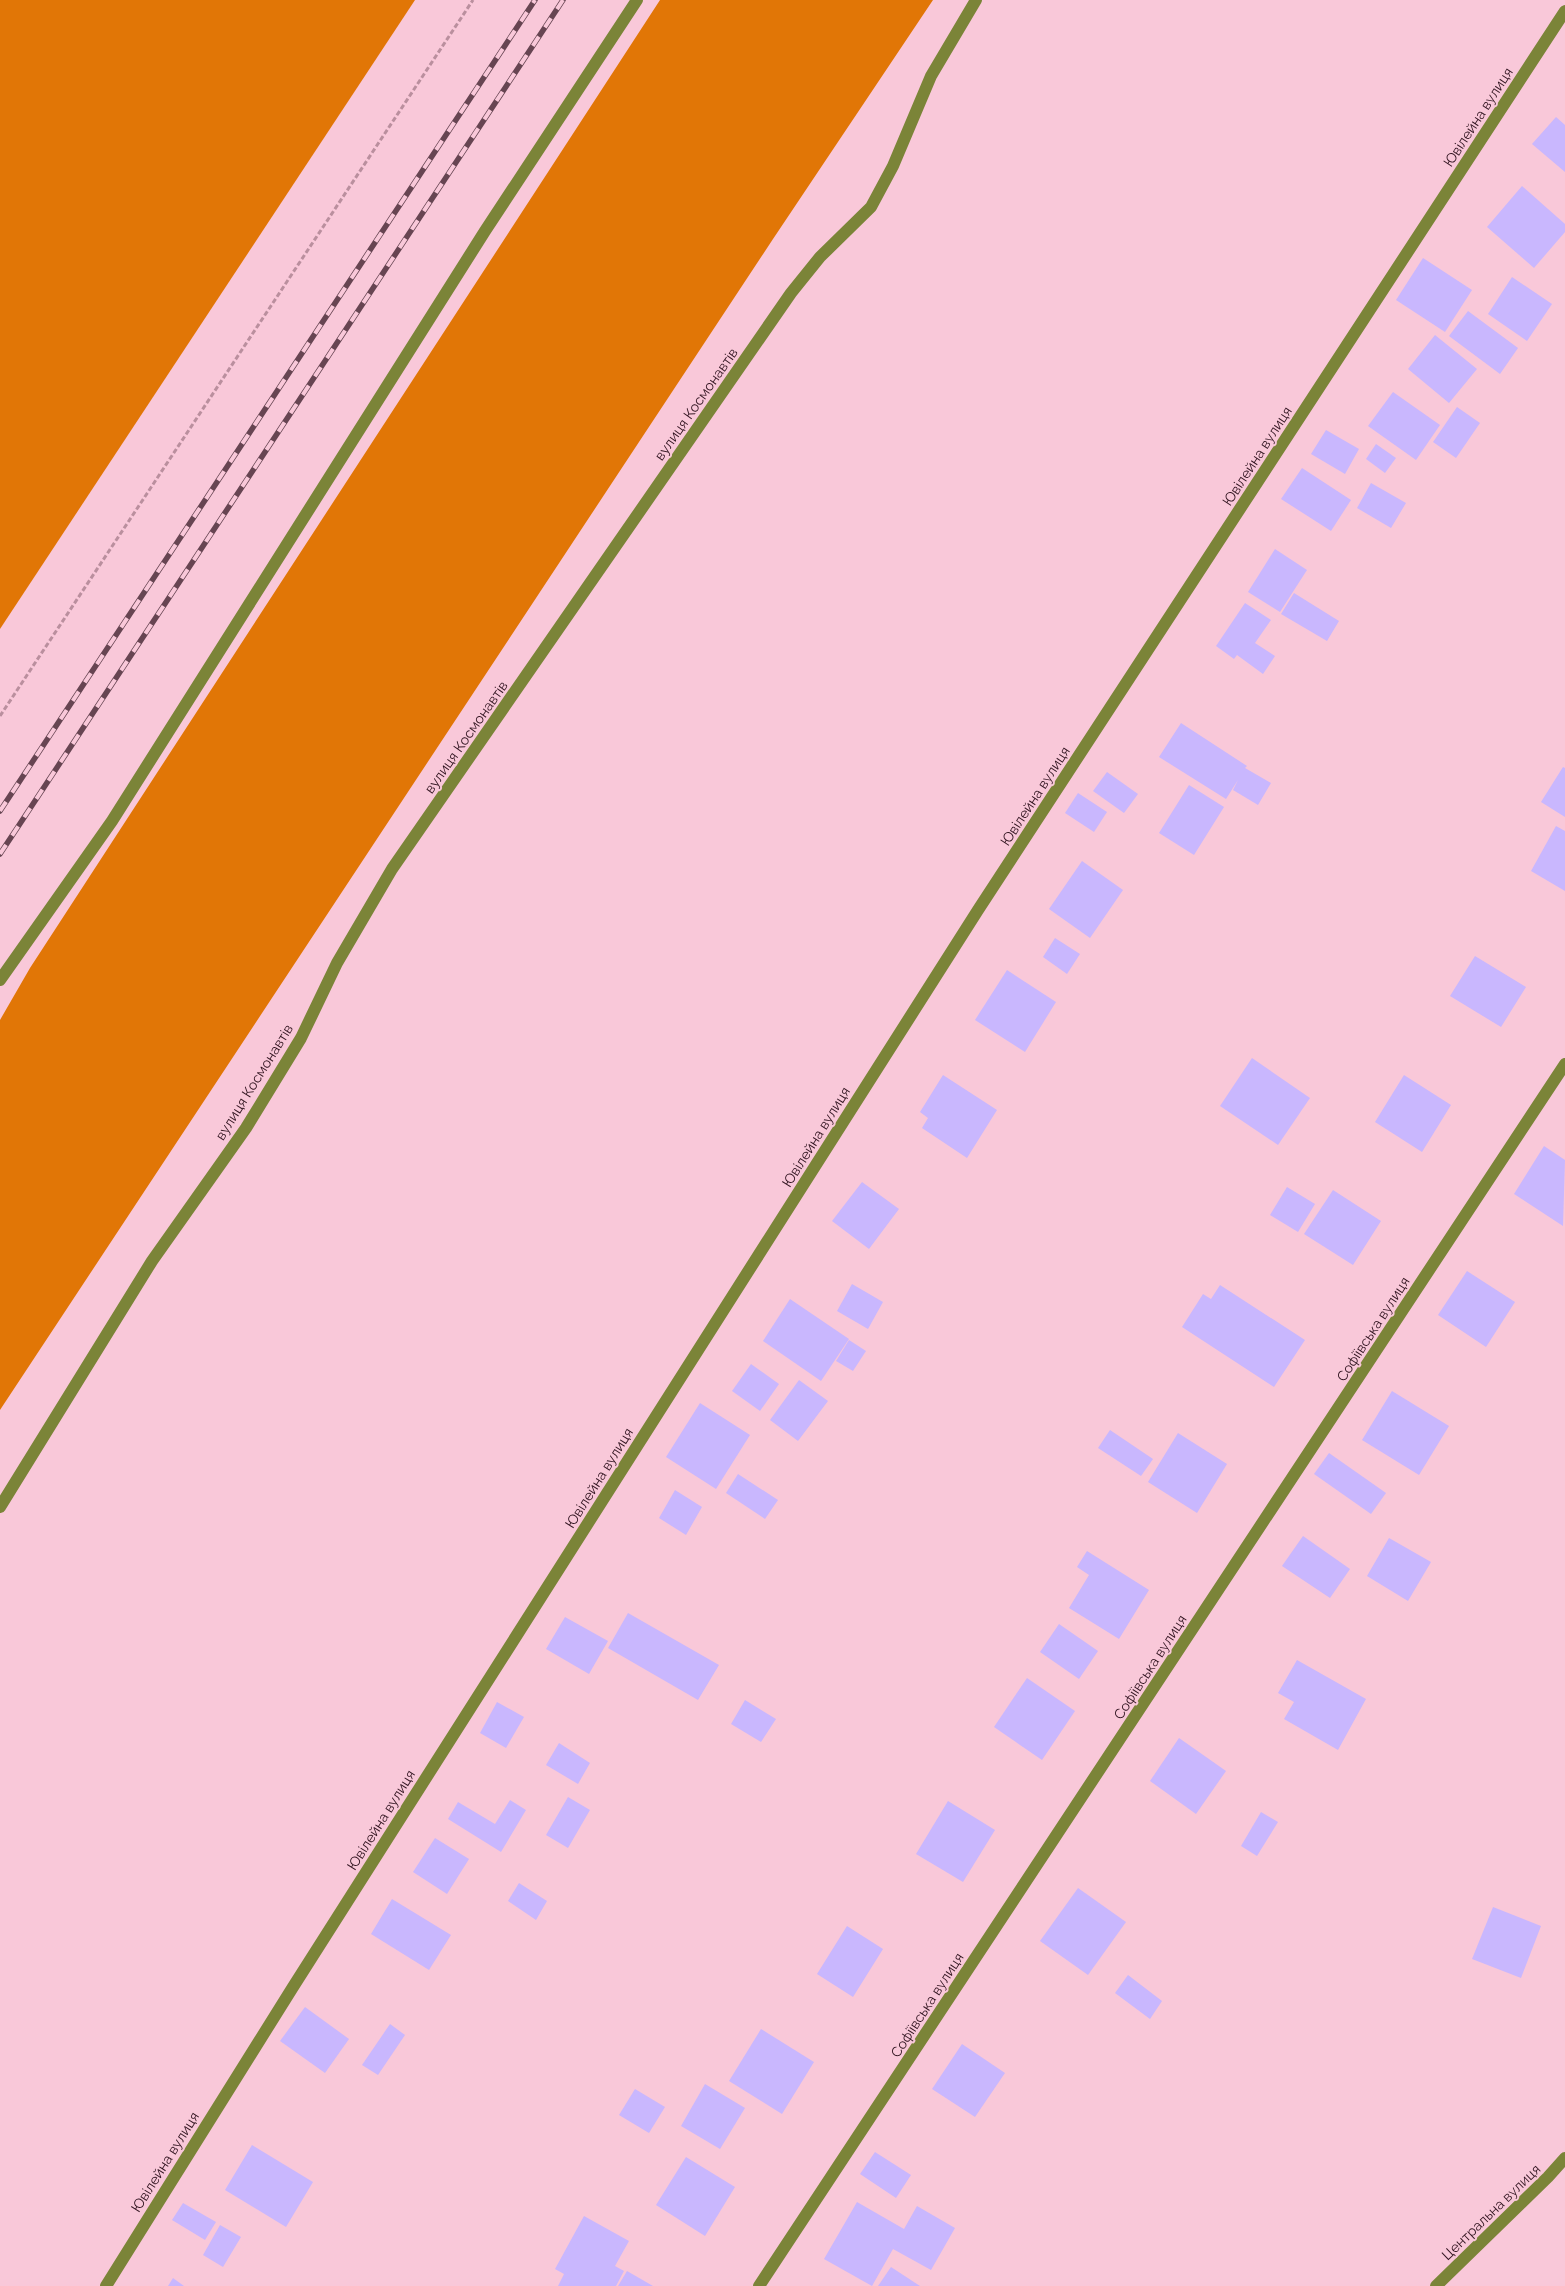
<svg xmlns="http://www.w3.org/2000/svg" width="1565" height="2286" font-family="Raleway,sans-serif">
	<rect width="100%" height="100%" fill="#f9c8d9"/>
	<!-- forest -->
	<g fill="#e17606">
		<polygon points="0,0 415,0 0,629"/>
		<polygon points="660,0 933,0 773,239 0,1410 0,1020 30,968"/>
	</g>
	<!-- building -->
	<g fill="#c9b7fe">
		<polygon points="1556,117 1565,125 1565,172 1532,144"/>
		<polygon points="1522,186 1565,224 1565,232 1534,268 1487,227"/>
		<polygon points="1423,258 1472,290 1445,332 1396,300"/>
		<polygon points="1512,277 1552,304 1527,341 1488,314"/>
		<polygon points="1468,311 1518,348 1500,374 1449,336"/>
		<polygon points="1435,335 1477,369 1449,403 1408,369"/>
		<polygon points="1393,392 1440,425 1416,460 1368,426"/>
		<polygon points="1457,407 1480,423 1456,458 1433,442"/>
		<polygon points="1326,430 1359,449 1345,474 1311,454"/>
		<polygon points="1376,444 1396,458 1385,473 1366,459"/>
		<polygon points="1302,468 1351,500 1331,531 1281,499"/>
		<polygon points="1371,483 1406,503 1391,528 1357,508"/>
		<polygon points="1275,549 1307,570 1280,612 1248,592"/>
		<polygon points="1294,593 1339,621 1327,641 1281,614"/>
		<polygon points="1245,603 1271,620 1255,643 1275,656 1263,674 1237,655 1234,659 1216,646"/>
		<polygon points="1181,723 1247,766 1245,768 1271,783 1258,805 1233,790 1238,780 1226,799 1159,757"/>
		<polygon points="1563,767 1565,768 1565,817 1541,802"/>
		<polygon points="1107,772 1138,794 1124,813 1093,791"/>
		<polygon points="1189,785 1224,807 1194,855 1159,833"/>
		<polygon points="1078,793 1107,812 1094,832 1065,813"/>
		<polygon points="1556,826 1565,831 1565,891 1531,871"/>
		<polygon points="1082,861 1123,890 1090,938 1049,909"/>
		<polygon points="1055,938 1080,954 1067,974 1043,957"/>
		<polygon points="1475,956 1526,987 1501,1027 1450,996"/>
		<polygon points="1007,970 1056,1002 1025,1052 975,1020"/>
		<polygon points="1252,1058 1310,1098 1278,1145 1220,1106"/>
		<polygon points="943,1075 997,1110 967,1158 922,1128 928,1118 920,1112"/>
		<polygon points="1404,1075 1451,1105 1422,1152 1375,1122"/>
		<polygon points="1544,1146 1565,1160 1563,1226 1514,1194"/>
		<polygon points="862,1182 899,1209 869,1249 832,1221"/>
		<polygon points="1287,1187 1315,1204 1298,1232 1270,1215"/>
		<polygon points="1333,1190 1381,1221 1353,1265 1304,1234"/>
		<polygon points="1467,1271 1515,1302 1486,1347 1438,1315"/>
		<polygon points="852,1284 883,1302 868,1329 837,1311"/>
		<polygon points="1220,1285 1305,1340 1274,1387 1182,1327 1203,1294 1211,1299"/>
		<polygon points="790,1299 849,1339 821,1381 763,1341"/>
		<polygon points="849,1340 866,1351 853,1371 836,1361"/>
		<polygon points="751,1364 779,1384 760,1411 732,1391"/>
		<polygon points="799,1380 828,1401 798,1441 770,1420"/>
		<polygon points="1392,1391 1449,1426 1419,1475 1362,1440"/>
		<polygon points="700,1403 750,1435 716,1489 666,1457"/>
		<polygon points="1110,1430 1153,1459 1141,1476 1098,1448"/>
		<polygon points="1178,1433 1227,1464 1197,1513 1148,1482"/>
		<polygon points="1329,1453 1386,1493 1371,1514 1314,1474"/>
		<polygon points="738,1474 778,1500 765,1519 726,1493"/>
		<polygon points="675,1490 702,1507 686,1535 659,1518"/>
		<polygon points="1303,1536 1350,1569 1330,1598 1282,1566"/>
		<polygon points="1389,1538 1431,1562 1408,1601 1367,1576"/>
		<polygon points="1087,1551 1149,1590 1119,1639 1069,1608 1089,1575 1077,1567"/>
		<polygon points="628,1613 719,1665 698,1700 608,1648"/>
		<polygon points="565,1617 608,1641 589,1674 546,1649"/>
		<polygon points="1059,1624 1098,1651 1079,1679 1040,1652"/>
		<polygon points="1297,1660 1366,1699 1338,1750 1284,1719 1294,1702 1278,1693"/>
		<polygon points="1027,1678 1075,1711 1042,1760 994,1727"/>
		<polygon points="745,1700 776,1719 761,1742 731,1724"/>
		<polygon points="497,1702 524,1717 506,1748 480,1733"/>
		<polygon points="1179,1738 1226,1771 1196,1814 1150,1781"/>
		<polygon points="559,1743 590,1763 578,1784 546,1765"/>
		<polygon points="568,1797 590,1810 568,1848 546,1835"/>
		<polygon points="510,1800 526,1810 501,1852 448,1819 458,1802 495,1824"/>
		<polygon points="948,1801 995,1830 963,1882 916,1854"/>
		<polygon points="1261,1812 1278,1822 1257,1856 1241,1846"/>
		<polygon points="435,1838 469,1859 447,1894 413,1872"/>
		<polygon points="519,1883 547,1901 536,1920 508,1901"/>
		<polygon points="1078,1888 1126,1922 1088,1975 1040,1941"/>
		<polygon points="392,1899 451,1935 429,1970 371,1934"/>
		<polygon points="1493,1907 1541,1926 1521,1978 1472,1959"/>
		<polygon points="847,1926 883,1949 853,1997 817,1974"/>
		<polygon points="1128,1975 1162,2001 1150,2019 1115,1993"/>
		<polygon points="305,2007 349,2039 325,2073 280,2041"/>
		<polygon points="390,2024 405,2035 378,2075 362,2065"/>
		<polygon points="761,2029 814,2062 782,2114 729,2081"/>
		<polygon points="962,2044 1005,2073 975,2117 932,2089"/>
		<polygon points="705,2084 745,2108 720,2149 681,2126"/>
		<polygon points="635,2089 665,2107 649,2133 619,2115"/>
		<polygon points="252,2145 313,2182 286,2227 225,2190"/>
		<polygon points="875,2152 911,2175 896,2198 860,2174"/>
		<polygon points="686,2157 735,2187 705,2236 656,2205"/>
		<polygon points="857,2202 904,2229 917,2206 955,2228 931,2270 893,2249 872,2286 824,2259"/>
		<polygon points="183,2203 216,2222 205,2240 172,2220"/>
		<polygon points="584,2216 629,2241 615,2266 624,2271 616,2286 558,2286 564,2274 555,2269"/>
		<polygon points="220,2225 241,2237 223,2267 203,2255"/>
		<polygon points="891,2267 920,2286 878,2286"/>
		<polygon points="627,2271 653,2286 618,2286"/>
		<polygon points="173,2278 184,2286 168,2286"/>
	</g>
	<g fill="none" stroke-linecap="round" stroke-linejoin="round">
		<!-- path -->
		<polyline stroke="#ba8f9e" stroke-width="3" stroke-dasharray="5 2.5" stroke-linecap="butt" points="0,716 473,0"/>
		<!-- minor -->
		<g stroke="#7b8438" stroke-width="12">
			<polyline points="0,980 112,821 485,231 637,0"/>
			<polyline points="0,1507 152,1261 246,1128 301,1038 337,963 392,869 791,293 820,257 871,207 893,166 931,76 976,0"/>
			<polyline points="106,2286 293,1987 978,910 1565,11"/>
			<polyline points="759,2286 1565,1064"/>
			<polyline points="1436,2286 1548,2177 1565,2158"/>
		</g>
		<defs>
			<g id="rail">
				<polyline points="0,811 535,0"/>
				<polyline points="0,854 563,0"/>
			</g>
		</defs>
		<!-- rail casing -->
		<use href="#rail" stroke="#674552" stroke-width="5.5"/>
		<!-- rail -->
		<use href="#rail" stroke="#f9c8d9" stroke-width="4" stroke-dasharray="11" stroke-linecap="butt"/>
	</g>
	<g text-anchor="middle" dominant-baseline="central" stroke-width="4" stroke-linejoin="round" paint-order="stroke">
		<!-- street labels -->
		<g font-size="14" fill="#30131f" stroke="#f9c8d9">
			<text transform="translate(1478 117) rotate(-57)">Ювілейна вулиця</text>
			<text transform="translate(696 404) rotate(-55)">вулиця Космонавтів</text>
			<text transform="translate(1257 456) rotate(-57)">Ювілейна вулиця</text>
			<text transform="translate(466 737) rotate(-55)">вулиця Космонавтів</text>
			<text transform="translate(1035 796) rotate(-57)">Ювілейна вулиця</text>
			<text transform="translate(254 1082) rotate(-58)">вулиця Космонавтів</text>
			<text transform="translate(816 1137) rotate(-58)">Ювілейна вулиця</text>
			<text transform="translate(1373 1329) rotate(-57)">Софіївська вулиця</text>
			<text transform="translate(599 1478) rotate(-58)">Ювілейна вулиця</text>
			<text transform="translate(1150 1667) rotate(-57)">Софіївська вулиця</text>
			<text transform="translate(381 1820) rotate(-58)">Ювілейна вулиця</text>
			<text transform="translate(927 2005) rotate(-57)">Софіївська вулиця</text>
			<text transform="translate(165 2162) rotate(-58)">Ювілейна вулиця</text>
			<text transform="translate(1491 2212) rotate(-44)">Центральна вулиця</text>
		</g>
	</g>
</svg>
